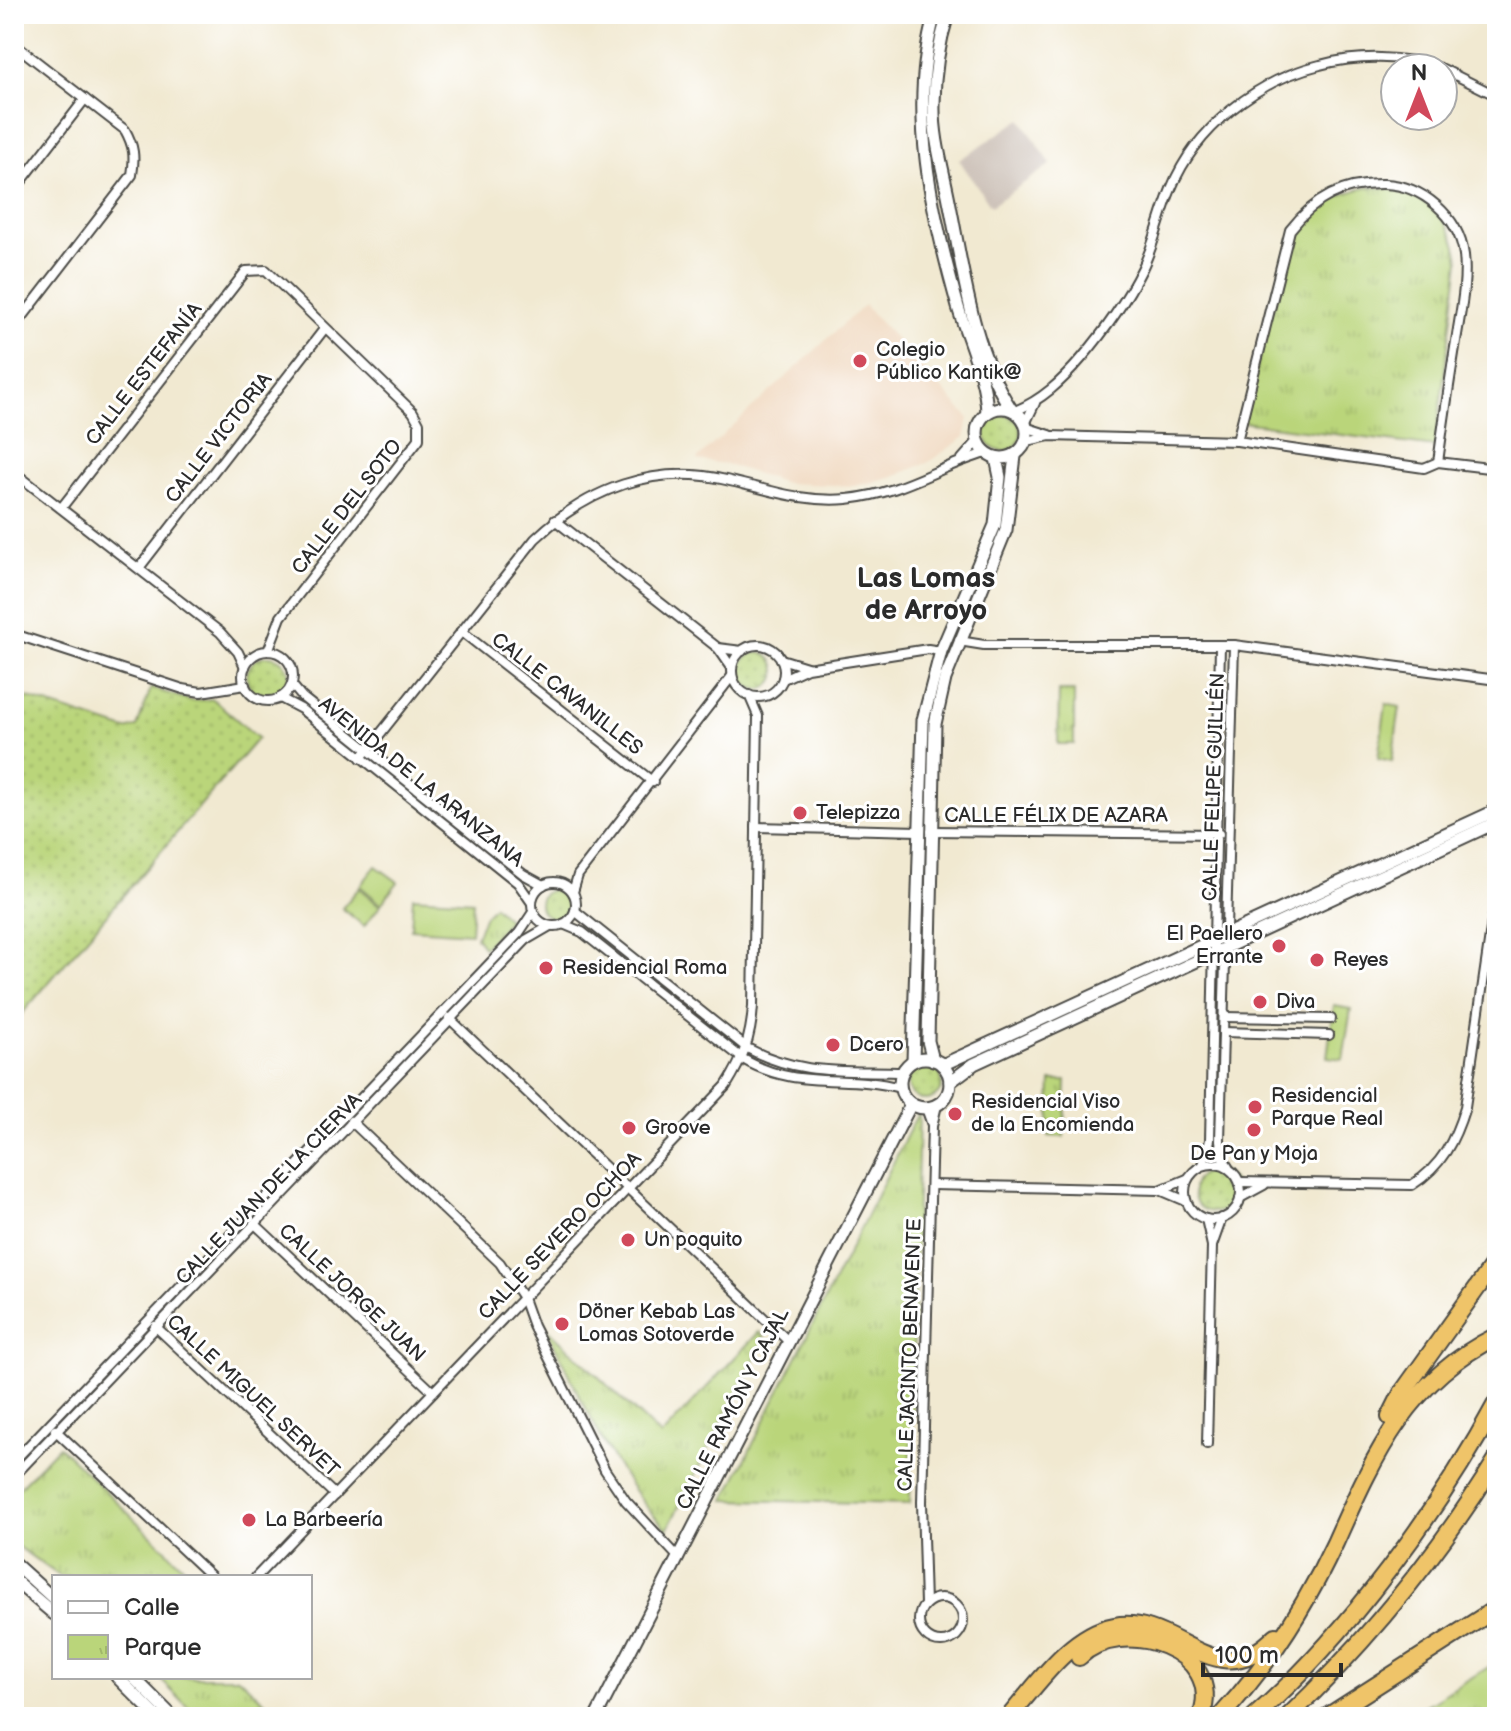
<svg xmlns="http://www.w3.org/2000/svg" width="1511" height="1731" font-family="'Balsamiq Sans',sans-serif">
	<defs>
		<pattern id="grass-dots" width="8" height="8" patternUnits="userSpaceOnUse" patternTransform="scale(2)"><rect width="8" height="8" fill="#bad57a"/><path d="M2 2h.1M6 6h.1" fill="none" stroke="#a0b76a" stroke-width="1.8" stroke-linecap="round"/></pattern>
		<pattern id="park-tufts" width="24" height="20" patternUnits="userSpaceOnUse" patternTransform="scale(2)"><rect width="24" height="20" fill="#bad57a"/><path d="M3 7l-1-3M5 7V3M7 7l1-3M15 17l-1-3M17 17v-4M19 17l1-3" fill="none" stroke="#a0b76a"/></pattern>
	</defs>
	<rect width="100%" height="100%" fill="#fff"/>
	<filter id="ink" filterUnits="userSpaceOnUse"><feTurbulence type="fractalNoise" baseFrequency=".0125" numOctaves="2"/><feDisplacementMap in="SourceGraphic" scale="16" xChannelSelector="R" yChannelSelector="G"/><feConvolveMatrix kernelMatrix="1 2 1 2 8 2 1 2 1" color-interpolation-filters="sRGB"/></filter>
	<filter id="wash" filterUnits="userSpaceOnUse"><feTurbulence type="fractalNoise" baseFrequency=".006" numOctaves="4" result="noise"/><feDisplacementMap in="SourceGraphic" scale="32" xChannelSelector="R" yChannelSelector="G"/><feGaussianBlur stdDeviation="1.8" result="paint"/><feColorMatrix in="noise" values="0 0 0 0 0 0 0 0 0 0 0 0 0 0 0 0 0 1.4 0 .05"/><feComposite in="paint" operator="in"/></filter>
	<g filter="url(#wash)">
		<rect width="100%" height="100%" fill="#f1e9d1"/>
		<!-- built -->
		<polygon fill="#efd6bb" points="864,305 969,418 965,437 927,463 883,480 854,486 786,483 726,464 696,460"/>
		<!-- industrial -->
		<polygon fill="#cdc2b9" points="1021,119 1051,164 991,206 959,160"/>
		<!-- grass -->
		<g fill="url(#grass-dots)" stroke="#728052" stroke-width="2">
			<circle cx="1003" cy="433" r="18"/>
			<circle cx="758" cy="671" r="18"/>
			<circle cx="268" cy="677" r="21"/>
			<polygon points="14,687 22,696 126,730 137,727 151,688 192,701 213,699 258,738 14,1023"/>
			<circle cx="554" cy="904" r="14"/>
			<circle cx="925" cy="1083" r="17"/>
			<circle cx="1214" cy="1191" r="21"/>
		</g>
		<!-- park -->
		<g fill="url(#park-tufts)" stroke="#728052" stroke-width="2">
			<path d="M1369 187C1415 187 1453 213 1459 261L1435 447 1241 422 1294 233C1314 205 1336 194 1369 187Z"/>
			<polygon points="1059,691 1074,691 1074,744 1058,744"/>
			<polygon points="1386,704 1400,707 1392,761 1378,758"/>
			<polygon points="494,906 509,920 484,948 476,937 485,915"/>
			<polygon points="1334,1006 1351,1009 1343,1059 1327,1057"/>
			<polygon points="1051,1081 1066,1081 1064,1137 1049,1136"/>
			<polygon points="919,1111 910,1504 725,1500"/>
			<path d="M545 1326 661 1436 759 1332 765 1338 667 1530C610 1471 582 1398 545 1326Z"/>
			<polygon points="59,1446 194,1577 61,1577 14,1544 14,1493"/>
			<polygon points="1497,1662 1497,1713 1490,1717 1407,1717"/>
			<polygon points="158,1677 238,1677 281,1717 198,1717"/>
		</g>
		<!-- pitch -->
		<g fill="#bad57a" stroke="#728052" stroke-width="2">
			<polygon points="376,866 398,882 381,904 360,886"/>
			<polygon points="359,888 380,906 364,926 342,908"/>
			<polygon points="413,897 473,901 471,933 411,929"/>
		</g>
	</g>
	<g filter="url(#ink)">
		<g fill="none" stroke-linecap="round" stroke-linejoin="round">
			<defs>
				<g id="minor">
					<path d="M14 44 125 130C134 146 135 157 132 175L14 328"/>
					<polyline points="1443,69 1497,96"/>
					<polyline points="14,191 85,99"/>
					<path d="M1015 411C1042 400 1062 381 1081 359 1104 332 1126 301 1142 269 1155 243 1160 215 1171 189 1195 129 1257 80 1320 65 1358 55 1402 55 1440 68"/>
					<polyline points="1026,422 1035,403"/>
					<polyline points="1028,428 1050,435"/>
					<polyline points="1027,441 1050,436 1237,441 1424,468 1438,462 1497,469"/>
					<path d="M1237 441 1290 230C1315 198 1343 183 1384 184 1422 185 1459 216 1464 255 1467 281 1461 309 1457 335 1450 377 1444 419 1438 462"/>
					<polyline points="962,459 978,441"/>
					<polyline points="14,472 220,632 238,652 245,667"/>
					<polyline points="62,507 246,271 266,270 413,412 419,423 419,439 281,617 268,651"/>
					<polyline points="555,520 718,648 732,668"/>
					<polyline points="139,568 325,328"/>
					<polyline points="461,631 653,782"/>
					<polyline points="14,634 183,689 201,692 245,685"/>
					<polyline points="959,641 984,645 1234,645 1497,680"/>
					<circle cx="758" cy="671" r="26"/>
					<polyline points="718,648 742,651"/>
					<circle cx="268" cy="676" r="25"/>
					<polyline points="781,659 807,667"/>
					<polyline points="783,679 807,668 928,649 941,651"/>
					<polyline points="292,685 302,697 523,874 543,885"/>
					<polyline points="280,698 301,709 518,883 532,903"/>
					<path d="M361 758 535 539C587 489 655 463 726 480 766 489 804 503 847 499 905 493 934 468 986 453"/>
					<polyline points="756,827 919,831"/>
					<polyline points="931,831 1219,834"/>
					<circle cx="554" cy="904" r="22"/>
					<polyline points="573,892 578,875 732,676"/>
					<path d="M575 911 747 1048C799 1076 845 1070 903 1072"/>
					<path d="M563 924 582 932 743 1059C797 1091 844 1073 900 1088"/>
					<polyline points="1224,1017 1331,1019"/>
					<polyline points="449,1018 787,1340"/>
					<polyline points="1223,1032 1329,1035"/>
					<polyline points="926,1108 932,1125"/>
					<polyline points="351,1121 500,1263 523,1298 533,1326 605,1470 626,1501 679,1558"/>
					<circle cx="1213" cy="1192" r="28"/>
					<polyline points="1203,1165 1210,1140 1220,645"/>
					<polyline points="1228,1167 1222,1157 1220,1140 1234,645"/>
					<path d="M1240 1182 1412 1185C1442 1166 1455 1140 1465 1107L1497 887"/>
					<polyline points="931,1185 1160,1190 1186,1201"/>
					<polyline points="1160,1190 1187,1179"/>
					<polyline points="1240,1198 1264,1185"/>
					<polyline points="1206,1219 1212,1246 1207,1444"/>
					<polyline points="254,1223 433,1392"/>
					<polyline points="1212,1246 1222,1218"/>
					<polyline points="155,1326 335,1495"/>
					<polyline points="55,1430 212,1577"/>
					<polyline points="14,1461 519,933 533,912"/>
					<polyline points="14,1476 526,940 550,926"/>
					<path d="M256 1577 726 1086C743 1059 751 1038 753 1006L758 716 749 695"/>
					<circle cx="941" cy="1620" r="22"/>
					<polyline points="925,1604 922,1502 932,1126 937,1105"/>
				</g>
				<g id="tertiary">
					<path d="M935 14C907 109 932 214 958 307 968 341 986 377 987 413"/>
					<path d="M948 14C939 43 934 73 934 104 933 136 943 169 949 200 963 269 972 350 1011 409"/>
					<circle cx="1002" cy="433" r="25"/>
					<circle cx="925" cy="1083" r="25"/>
					<polyline points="933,1060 928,1041 935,724 945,679 1006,530 1015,456"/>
					<polyline points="913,1061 923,720 941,651 995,525 1000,477 996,458"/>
					<polyline points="942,1065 1497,810"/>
					<polyline points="950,1082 974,1064 1497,822"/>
					<polyline points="14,1563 54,1599"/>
					<polyline points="14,1580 54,1614"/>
					<polyline points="117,1677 157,1717"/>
					<polyline points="133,1677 173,1717"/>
					<polyline points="596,1717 911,1104"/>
				</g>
				<g id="motorway">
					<polyline points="1390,1417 1402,1393 1497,1260"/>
					<path d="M1079 1657C1121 1615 1226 1649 1201 1717"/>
					<path d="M1009 1717C1036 1686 1070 1634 1114 1626 1177 1614 1215 1699 1276 1636"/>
					<path d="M1220 1717C1267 1666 1306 1606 1335 1543 1374 1456 1407 1380 1497 1336"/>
					<path d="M1254 1717C1347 1636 1439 1510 1497 1402"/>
					<path d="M1288 1717C1368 1640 1439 1554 1497 1459"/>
					<polyline points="1327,1717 1497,1608"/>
				</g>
			</defs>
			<!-- minor casing -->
			<use href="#minor" stroke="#494844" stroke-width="12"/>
			<!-- tertiary casing -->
			<use href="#tertiary" stroke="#494844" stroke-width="15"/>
			<!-- motorway casing -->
			<use href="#motorway" stroke="#494844" stroke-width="20"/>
			<!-- minor -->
			<use href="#minor" stroke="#fff" stroke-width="8"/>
			<!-- tertiary -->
			<use href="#tertiary" stroke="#fff" stroke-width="11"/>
			<!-- motorway -->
			<use href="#motorway" stroke="#efc469" stroke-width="16"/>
		</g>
	</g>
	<!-- markers -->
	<g fill="#d1495b" stroke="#fff" stroke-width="3">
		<circle cx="860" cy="361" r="8"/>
		<circle cx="800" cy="813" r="8"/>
		<circle cx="1279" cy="946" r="8"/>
		<circle cx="1317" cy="960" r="8"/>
		<circle cx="546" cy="968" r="8"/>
		<circle cx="1260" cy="1002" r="8"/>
		<circle cx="833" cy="1045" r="8"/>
		<circle cx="1255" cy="1107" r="8"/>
		<circle cx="955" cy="1114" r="8"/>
		<circle cx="629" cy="1128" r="8"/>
		<circle cx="1254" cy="1130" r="8"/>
		<circle cx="628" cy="1240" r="8"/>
		<circle cx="562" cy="1324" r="8"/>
		<circle cx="249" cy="1520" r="8"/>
	</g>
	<g text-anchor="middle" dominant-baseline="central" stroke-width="6" stroke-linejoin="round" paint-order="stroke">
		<!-- poi labels -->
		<g font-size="20" fill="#2b2b2b" stroke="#fff" text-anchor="start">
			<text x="876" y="350">Colegio<tspan x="876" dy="23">Público Kantik@</tspan></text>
			<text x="816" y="813">Telepizza</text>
			<text x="1263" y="934" text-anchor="end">El Paellero<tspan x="1263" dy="23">Errante</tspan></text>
			<text x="1333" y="960">Reyes</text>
			<text x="562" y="968">Residencial Roma</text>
			<text x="1276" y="1002">Diva</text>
			<text x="849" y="1045">Dcero</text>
			<text x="1271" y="1096">Residencial<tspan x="1271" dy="23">Parque Real</tspan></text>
			<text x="971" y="1102">Residencial Viso<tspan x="971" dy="23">de la Encomienda</tspan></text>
			<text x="645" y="1128">Groove</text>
			<text x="1254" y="1154" text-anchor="middle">De Pan y Moja</text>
			<text x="644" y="1240">Un poquito</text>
			<text x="578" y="1312">Döner Kebab Las<tspan x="578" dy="23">Lomas Sotoverde</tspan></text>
			<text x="265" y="1520">La Barbeería</text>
		</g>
		<!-- street labels -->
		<g font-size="20" fill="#2b2b2b" stroke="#fff">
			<text transform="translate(144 374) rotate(-52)">CALLE ESTEFANÍA</text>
			<text transform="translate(219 438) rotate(-52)">CALLE VICTORIA</text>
			<text transform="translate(347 507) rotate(-52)">CALLE DEL SOTO</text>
			<text transform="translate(567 694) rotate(38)">CALLE CAVANILLES</text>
			<text transform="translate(421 782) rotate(39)">AVENIDA DE LA ARANZANA</text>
			<text transform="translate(1214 787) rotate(-88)">CALLE FELIPE GUILLÉN</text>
			<text x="1056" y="816">CALLE FÉLIX DE AZARA</text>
			<text transform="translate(269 1189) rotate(-46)">CALLE JUAN DE LA CIERVA</text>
			<text transform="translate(560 1236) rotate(-46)">CALLE SEVERO OCHOA</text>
			<text transform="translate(352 1293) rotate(43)">CALLE JORGE JUAN</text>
			<text transform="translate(910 1355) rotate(-88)">CALLE JACINTO BENAVENTE</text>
			<text transform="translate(253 1396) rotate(43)">CALLE MIGUEL SERVET</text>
			<text transform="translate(733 1409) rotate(-63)">CALLE RAMÓN Y CAJAL</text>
		</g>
		<!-- district labels -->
		<g font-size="28" font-weight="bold" fill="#2b2b2b" stroke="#fff">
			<text x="926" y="578">Las Lomas<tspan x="926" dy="32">de Arroyo</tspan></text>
		</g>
	</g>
	<!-- margin -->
	<rect width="1511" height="1731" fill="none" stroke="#fff" stroke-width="48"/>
	<!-- legend -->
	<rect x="52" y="1575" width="260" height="104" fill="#ffffff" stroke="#aaaaaa" stroke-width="2"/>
	<rect x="68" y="1601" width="40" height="12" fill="#ffffff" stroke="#aaaaaa" stroke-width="2"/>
	<text x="124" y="1615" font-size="24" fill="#2b2b2b">Calle</text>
	<rect x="68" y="1635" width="40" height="24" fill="url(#park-tufts)" stroke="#aaaaaa" stroke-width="2"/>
	<text x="124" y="1655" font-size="24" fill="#2b2b2b">Parque</text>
	<!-- north arrow -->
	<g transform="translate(1419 92)"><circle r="38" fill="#ffffff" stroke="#aaaaaa" stroke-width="2"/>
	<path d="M0-6L14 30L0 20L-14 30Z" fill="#d1495b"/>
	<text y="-12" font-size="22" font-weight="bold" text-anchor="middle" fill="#2b2b2b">N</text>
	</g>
	<!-- scale -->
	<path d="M1203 1663v12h138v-12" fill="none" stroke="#2b2b2b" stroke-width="4"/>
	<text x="1215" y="1663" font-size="24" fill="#2b2b2b" stroke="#ffffff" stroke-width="6" paint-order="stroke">100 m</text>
</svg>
